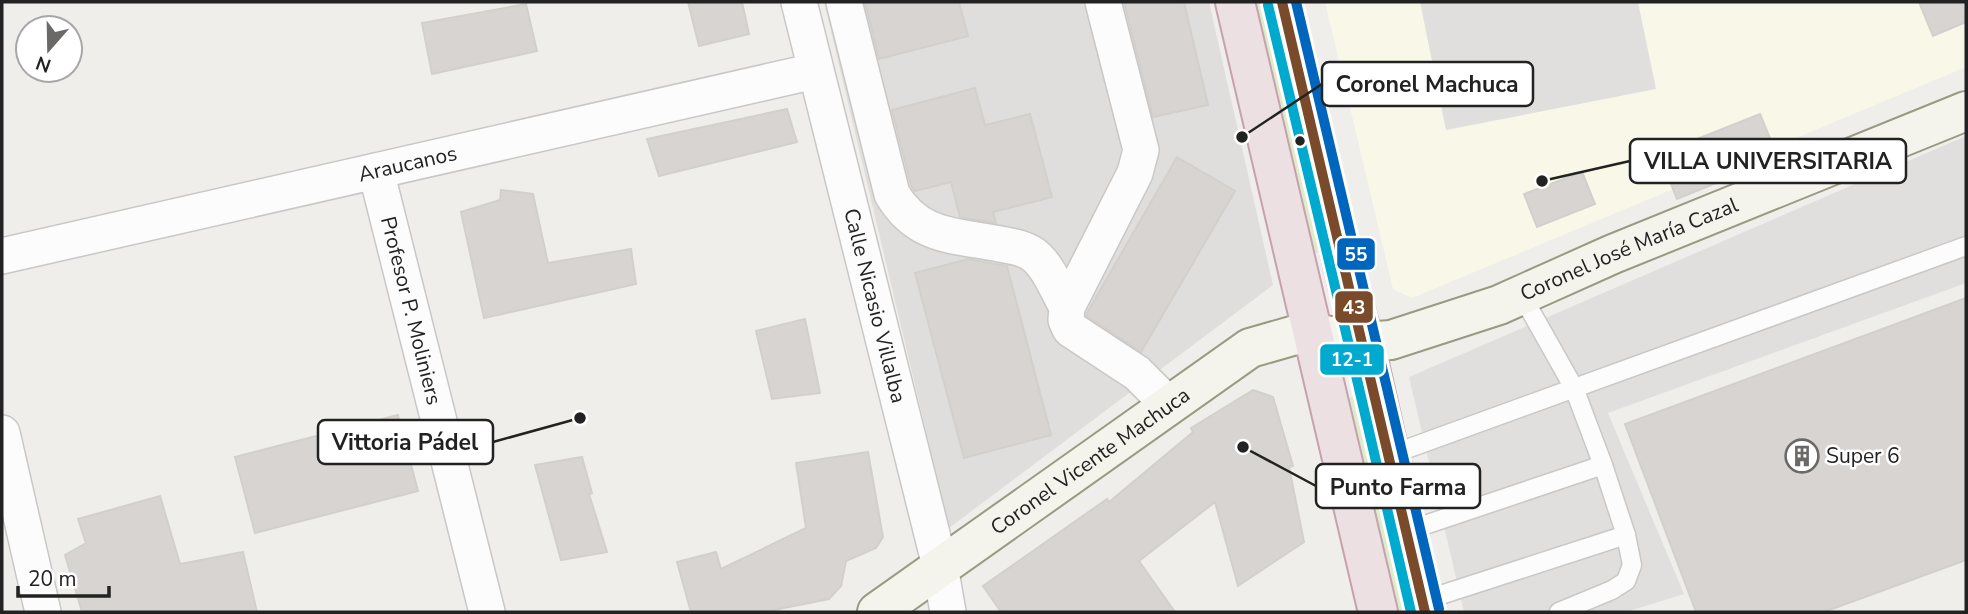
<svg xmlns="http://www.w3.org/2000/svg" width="1968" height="614" font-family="'Nunito Sans',sans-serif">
	<rect width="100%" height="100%" fill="#f0eeeb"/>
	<!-- residential -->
	<polygon fill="#dfdedc" points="824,2 1209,2 1273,285 949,528"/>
	<!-- education -->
	<polygon fill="#f8f7e8" points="1325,2 1966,2 1966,67 1412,298 1393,289"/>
	<!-- grass -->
	<g fill="#ddeccb">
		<polygon points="1252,2 1264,2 1322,250 1320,253 1312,252"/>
		<polygon points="1353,396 1357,397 1407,612 1394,612 1347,399"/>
	</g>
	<!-- parking -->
	<g fill="#e0dfde">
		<polygon points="1420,2 1638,2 1656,89 1446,130"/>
		<polygon points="1966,136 1966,283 1608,413 1684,594 1626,612 1464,612 1409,377"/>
	</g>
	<!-- building -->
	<g fill="#d7d4d2" stroke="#d3d0cc" stroke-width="2">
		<polygon points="688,2 742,2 749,34 699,46"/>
		<polygon points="865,2 959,2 968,36 879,59"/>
		<polygon points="1124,2 1184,2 1208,105 1153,117"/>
		<polygon points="1919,2 1966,2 1966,22 1933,36"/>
		<polygon points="526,4 537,51 432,74 422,23"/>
		<polygon points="975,88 985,125 1030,114 1052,197 993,212 996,223 960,217 951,182 915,191 911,185 892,110"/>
		<polygon points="787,109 797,142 659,176 647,139"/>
		<polygon points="1760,114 1778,158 1677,199 1659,154"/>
		<polygon points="1177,157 1235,191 1141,352 1087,316 1087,313"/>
		<polygon points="1582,172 1595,204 1537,227 1524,194"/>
		<polygon points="501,190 533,194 548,263 631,249 636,284 484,318 461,212 500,200"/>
		<polygon points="968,259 1007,266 1051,435 964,458 915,273"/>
		<polygon points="1966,298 1966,560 1824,612 1696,612 1625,424"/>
		<polygon points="805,319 820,393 772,399 756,331"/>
		<polygon points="1253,390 1273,397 1293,466 1289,467 1304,542 1238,586 1215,502 1139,561 1175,612 1001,612 983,586 1107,499 1109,502 1193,432 1191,428"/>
		<polygon points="398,415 418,491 255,533 235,457"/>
		<polygon points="868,452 883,537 876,548 846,561 841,586 829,599 764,612 691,612 677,562 716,552 721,569 806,528 796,463"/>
		<polygon points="582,457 592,493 589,494 607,552 561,560 535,465"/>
		<polygon points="160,496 180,564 243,552 257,612 82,612 65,555 86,543 78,519"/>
	</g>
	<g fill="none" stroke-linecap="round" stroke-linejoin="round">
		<defs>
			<g id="lane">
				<polyline points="1521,294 1574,388 1603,465 1626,535 1632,565 1626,581 1612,590 1559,612"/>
				<polyline points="1390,455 1966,246"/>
				<polyline points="1407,531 1603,465"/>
				<polyline points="1422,601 1626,535"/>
			</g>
			<g id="street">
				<path id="s1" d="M799 2 940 566 948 612"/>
				<path d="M844 2 892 194C918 238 954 235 1000 244 1010 246 1021 247 1031 253 1048 264 1057 290 1067 307"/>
				<polyline points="1103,2 1141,150 1135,173 1067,307 1066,320 1070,329 1137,373 1169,405"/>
				<path id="s2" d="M376 171 487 612"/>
				<path id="s3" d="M2 256 815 71"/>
				<polyline points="2,433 43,612"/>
			</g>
			<g id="secondary">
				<path id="s4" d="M877 612 1250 348 1299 334 1313 333 1364 342 1391 340 1499 305 1613 254 1966 111"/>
			</g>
			<g id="highway">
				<polyline points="1235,2 1378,612"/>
				<polyline points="1282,2 1347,281 1364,342 1425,612"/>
			</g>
		</defs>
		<!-- lane casing -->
		<use href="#lane" stroke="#c9c8c7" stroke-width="21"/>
		<!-- street casing -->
		<use href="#street" stroke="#c9c8c7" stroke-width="38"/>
		<!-- secondary casing -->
		<use href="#secondary" stroke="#999a82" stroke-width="42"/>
		<!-- highway casing -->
		<use href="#highway" stroke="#c5a2ac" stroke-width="42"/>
		<!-- lane -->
		<use href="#lane" stroke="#fdfcfc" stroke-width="18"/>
		<!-- street -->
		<use href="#street" stroke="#fdfcfc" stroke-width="35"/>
		<!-- secondary -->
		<use href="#secondary" stroke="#f4f4ed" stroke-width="38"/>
		<!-- highway -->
		<use href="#highway" stroke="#ece0e2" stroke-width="38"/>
		<defs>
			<path id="bus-1" d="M1282 2C1329 205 1379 408 1425 612"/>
			<path id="bus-2" d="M1268 5C1316 208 1365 409 1411 612"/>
			<path id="bus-3" d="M1296 2C1344 204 1393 406 1439 609"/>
		</defs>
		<!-- bus-1 casing -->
		<use href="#bus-1" stroke="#fff" stroke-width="16"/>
		<!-- bus-2 casing -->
		<use href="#bus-2" stroke="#fff" stroke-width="16"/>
		<!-- bus-3 casing -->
		<use href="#bus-3" stroke="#fff" stroke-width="16"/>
		<!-- bus-1 -->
		<use href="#bus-1" stroke="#7a4b2a" stroke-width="10"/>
		<!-- bus-2 -->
		<use href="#bus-2" stroke="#00a9ce" stroke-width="10"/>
		<!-- bus-3 -->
		<use href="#bus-3" stroke="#0065bd" stroke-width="10"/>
	</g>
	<!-- icons -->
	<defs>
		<symbol id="building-ring" viewBox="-11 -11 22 22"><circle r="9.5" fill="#fff" stroke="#6a6968" stroke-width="1.5"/><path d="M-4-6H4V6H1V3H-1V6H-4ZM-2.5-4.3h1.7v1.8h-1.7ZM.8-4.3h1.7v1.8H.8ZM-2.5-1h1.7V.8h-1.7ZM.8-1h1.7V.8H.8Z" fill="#6a6968"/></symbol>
	</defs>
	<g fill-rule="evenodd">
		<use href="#building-ring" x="1783" y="437" width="38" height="38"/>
	</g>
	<!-- markers -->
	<circle fill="#222" stroke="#fff" stroke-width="2.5" cx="1300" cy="141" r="6"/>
	<g text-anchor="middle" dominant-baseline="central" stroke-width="5" stroke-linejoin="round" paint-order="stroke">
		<!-- street labels -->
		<g font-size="21" fill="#222" stroke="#fff">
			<text stroke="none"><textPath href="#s3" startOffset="416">Araucanos</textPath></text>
			<text stroke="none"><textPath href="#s4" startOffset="856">Coronel José María Cazal</textPath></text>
			<text stroke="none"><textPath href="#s1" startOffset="313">Calle Nicasio Villalba</textPath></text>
			<text stroke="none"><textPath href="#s2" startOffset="144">Profesor P. Moliniers</textPath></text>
			<text stroke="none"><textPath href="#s4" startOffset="261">Coronel Vicente Machuca</textPath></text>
		</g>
		<!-- poi labels -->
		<g font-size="21" fill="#222" stroke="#fff" text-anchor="start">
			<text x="1826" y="456">Super 6</text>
		</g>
	</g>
	<!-- callouts -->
	<path fill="none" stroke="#222" stroke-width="2.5" d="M1242 137L1322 84M1542 181L1630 161M580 418L493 442M1243 447L1316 486"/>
	<g fill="#222" stroke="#fff" stroke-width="2.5">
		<circle cx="1242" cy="137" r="7"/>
		<circle cx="1542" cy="181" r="7"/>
		<circle cx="580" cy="418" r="7"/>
		<circle cx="1243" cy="447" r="7"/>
	</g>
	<g fill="#fff" stroke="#222" stroke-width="2.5">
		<rect x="1322" y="62" width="211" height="44" rx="7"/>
		<rect x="1630" y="139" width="276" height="44" rx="7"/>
		<rect x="318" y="420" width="175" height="44" rx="7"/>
		<rect x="1316" y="464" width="164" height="44" rx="7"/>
	</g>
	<g font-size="23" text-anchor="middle" font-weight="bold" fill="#222">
		<text x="1427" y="92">Coronel Machuca</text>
		<text x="1768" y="169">VILLA UNIVERSITARIA</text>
		<text x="405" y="450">Vittoria Pádel</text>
		<text x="1398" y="495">Punto Farma</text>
	</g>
	<g stroke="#fff" stroke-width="2.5">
		<rect x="1336" y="237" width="40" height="34" rx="7" fill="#0065bd"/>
		<rect x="1334" y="290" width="40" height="34" rx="7" fill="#7a4b2a"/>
		<rect x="1319" y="343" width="66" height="33" rx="7" fill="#00a9ce"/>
	</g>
	<g font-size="19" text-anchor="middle" font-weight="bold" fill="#fff">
		<text x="1356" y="261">55</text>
		<text x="1354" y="314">43</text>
		<text x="1352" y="366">12-1</text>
	</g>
	<!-- border -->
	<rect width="1968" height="614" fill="none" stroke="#222222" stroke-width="7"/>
	<!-- north arrow -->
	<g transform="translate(49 49) rotate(200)"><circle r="33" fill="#ffffff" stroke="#a7a7a7" stroke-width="2"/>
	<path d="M0-5L12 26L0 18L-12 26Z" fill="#6a6968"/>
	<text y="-10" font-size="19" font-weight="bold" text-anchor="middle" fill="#222222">N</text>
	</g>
	<!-- scale -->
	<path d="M18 586v10h91v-10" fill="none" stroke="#222222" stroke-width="3.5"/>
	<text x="28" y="586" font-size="21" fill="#222222" stroke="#ffffff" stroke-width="5" paint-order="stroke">20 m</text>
</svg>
